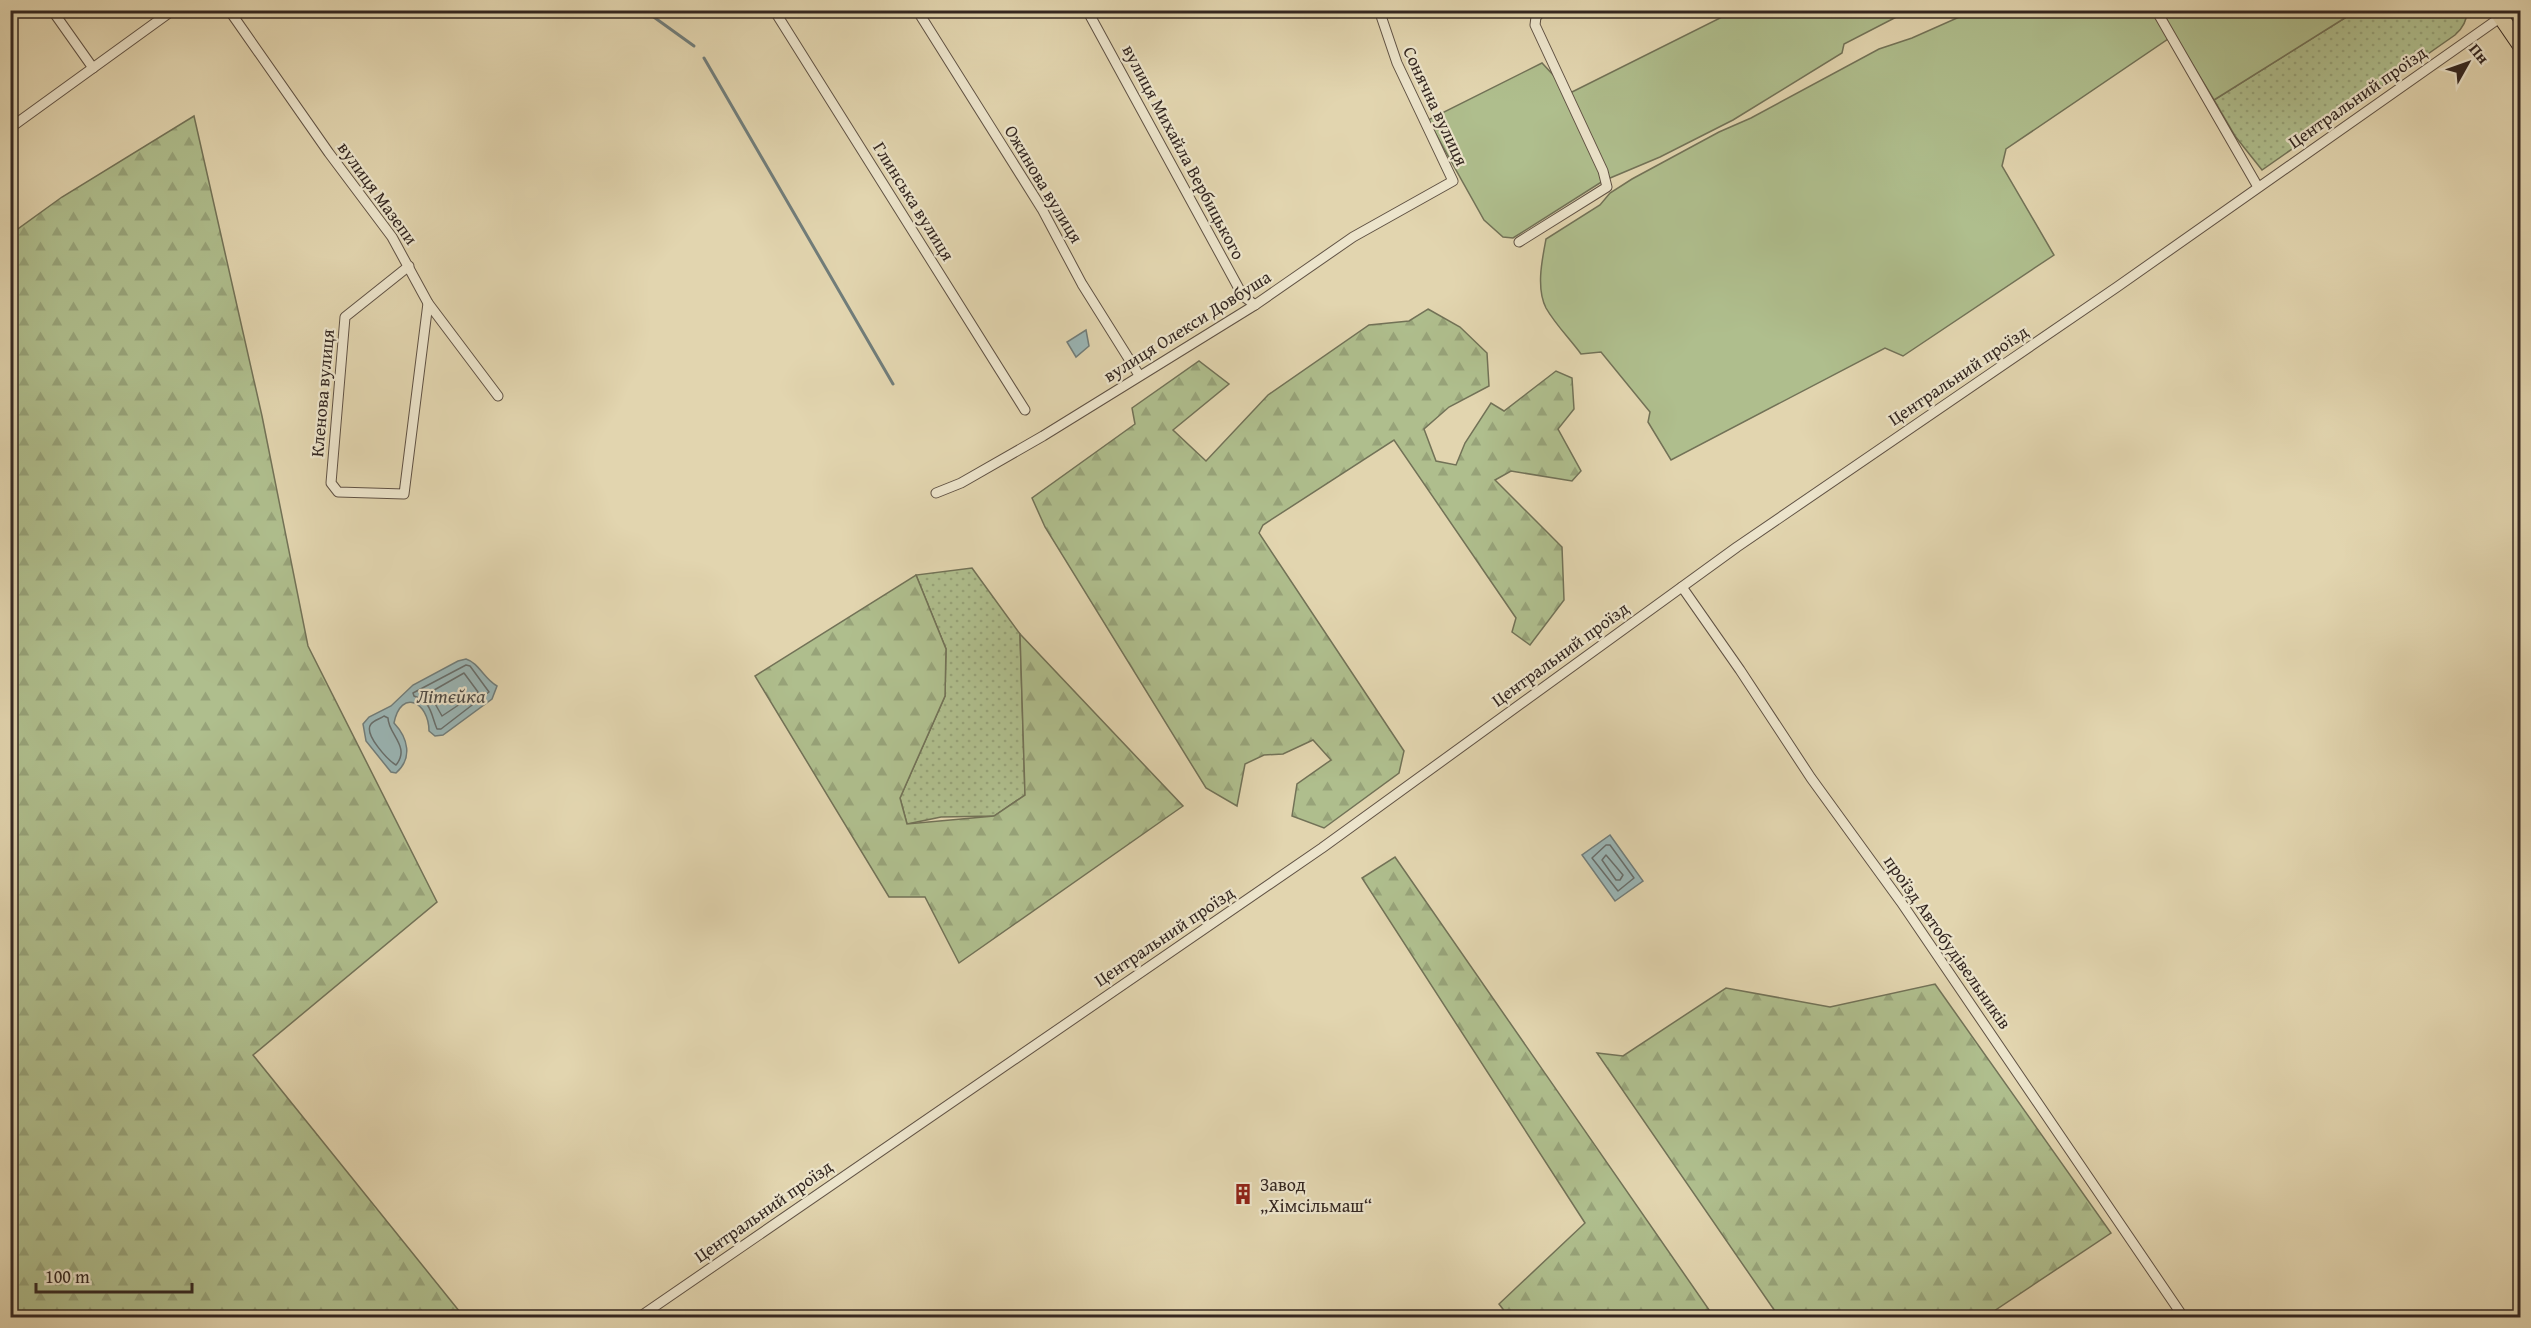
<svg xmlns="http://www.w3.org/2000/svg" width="2531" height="1328" font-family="'Gentium Book Plus',serif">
	<defs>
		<pattern id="grass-dots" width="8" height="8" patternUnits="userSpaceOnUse" patternTransform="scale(1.5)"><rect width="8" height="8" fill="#afbe8d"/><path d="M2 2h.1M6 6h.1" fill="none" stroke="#97a379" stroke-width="1.8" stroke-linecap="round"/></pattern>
		<pattern id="forest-firs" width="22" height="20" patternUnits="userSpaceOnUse" patternTransform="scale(1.5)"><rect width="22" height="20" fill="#afbe8d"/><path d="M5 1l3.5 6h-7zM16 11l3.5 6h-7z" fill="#97a379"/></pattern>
	</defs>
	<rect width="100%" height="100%" fill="#e2d5af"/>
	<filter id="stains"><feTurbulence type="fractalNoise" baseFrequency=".00333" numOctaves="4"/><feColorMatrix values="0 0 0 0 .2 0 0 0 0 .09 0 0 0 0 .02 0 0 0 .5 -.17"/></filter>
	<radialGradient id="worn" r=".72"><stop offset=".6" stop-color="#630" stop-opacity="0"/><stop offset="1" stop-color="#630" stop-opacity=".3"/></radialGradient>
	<!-- grass -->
	<g fill="url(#grass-dots)" stroke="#727257" stroke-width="1.5">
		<path d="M2356 11H2467C2467 21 2463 28 2455 35L2262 170 2235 136 2214 100Z"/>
		<polygon points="972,568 1020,634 1025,795 994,816 941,817 907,824 900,798 945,696 946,649 916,575"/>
	</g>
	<!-- forest -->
	<g fill="url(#forest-firs)" stroke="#727257" stroke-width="1.5">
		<polygon points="194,116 262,416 308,646 437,902 253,1055 464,1317 11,1317 11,234 62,197"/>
		<polygon points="1428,309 1460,327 1487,353 1489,386 1449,407 1424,429 1436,461 1456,465 1465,443 1491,403 1504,411 1556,371 1572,378 1574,409 1558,429 1581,471 1572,481 1511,471 1495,480 1562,547 1564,600 1530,645 1512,632 1516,618 1394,440 1263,525 1259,533 1404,751 1399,773 1324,828 1292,816 1297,784 1331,760 1313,740 1283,754 1264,755 1245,764 1237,806 1206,788 1045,527 1032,498 1135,424 1132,408 1199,361 1229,384 1173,430 1206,461 1268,395 1369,325 1409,321"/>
		<polygon points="916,575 946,649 945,696 900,798 907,824 994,816 1025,795 1020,634 1183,806 959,963 925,897 889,897 755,676"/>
		<polygon points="1395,857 1714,1317 1509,1317 1499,1304 1585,1223 1362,878"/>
		<polygon points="1935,984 2111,1233 1985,1317 1779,1317 1597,1053 1623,1056 1726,988 1830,1007"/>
	</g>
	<!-- garden -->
	<g fill="#afbe8d" stroke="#727257" stroke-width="1.5">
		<path d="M1975 10 2152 11 2168 39 2006 149 2002 166 2054 255 1903 356 1885 348 1671 460 1648 422 1650 412 1601 352 1581 354C1570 339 1555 324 1546 308 1536 288 1542 260 1546 239L1600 205 1610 193 1632 179 1719 132 1751 118 1879 49 1912 38Z"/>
		<polygon points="1734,11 1908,11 1844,44 1842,53 1733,120 1660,157 1603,181 1513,238 1503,237 1484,220 1428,120 1542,63 1570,93"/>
		<polygon points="2160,11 2356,11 2214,100"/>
	</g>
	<!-- water -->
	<g fill="#9ab6b6" stroke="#717d7a" stroke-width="1.5">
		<polygon points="1086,330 1089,346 1076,357 1067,342"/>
		<path d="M466 659C479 663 484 679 497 686L492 699 443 735 435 736 429 731C429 702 401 688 394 723 408 738 413 758 396 773L391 772 366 741 363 724 369 717 391 706 413 685 458 661Z"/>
		<polygon points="1610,835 1643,881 1615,901 1582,855"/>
	</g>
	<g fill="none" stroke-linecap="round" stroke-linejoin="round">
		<!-- shore -->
		<g stroke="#676e6c" stroke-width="1.5">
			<path d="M466 665 470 666 489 692 441 729H437C431 715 432 702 414 696L413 693Z"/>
			<polygon points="464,673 478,692 442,716 429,693"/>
			<path d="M384 716 388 718C388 734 411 747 396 765 388 760 363 734 371 724 374 720 380 719 384 716Z"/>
			<polygon points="1606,845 1610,845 1634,878 1618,891 1592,858"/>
			<polygon points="1606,855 1623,875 1620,880 1616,880 1602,860"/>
		</g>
		<!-- stream -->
		<g stroke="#717d7a" stroke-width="3">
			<polyline points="644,10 694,46"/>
			<polyline points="704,58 893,384"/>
		</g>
		<defs>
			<g id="minor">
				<polyline points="52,10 93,68"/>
				<polyline points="229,10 329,153 392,237 428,303 498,396"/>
				<polyline points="774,10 1025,410"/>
				<polyline points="917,10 1042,209 1082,284 1139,375"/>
				<polyline points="1087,10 1243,296 1255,305"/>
				<polyline points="2156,10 2258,187"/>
				<polyline points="10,128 173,10"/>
				<polyline points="1519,242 1607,187 1603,171 1535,25 1536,17 1543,10"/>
				<polyline points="409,266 345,317 331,483 338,492 404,494 428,303"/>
				<polyline points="936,493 961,483 1043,436 1255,305 1353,237 1453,181 1397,63 1379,10"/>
				<polyline points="1682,587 1740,670 1811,778 1901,902 2184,1318"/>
				<polyline points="638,1318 1322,848 1737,547 2117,287 2501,17"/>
			</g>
			<polyline id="primary" points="2496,10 2520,45"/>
		</defs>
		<!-- minor casing -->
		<use href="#minor" stroke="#605244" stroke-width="11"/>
		<!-- primary casing -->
		<use href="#primary" stroke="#342721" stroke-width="17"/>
		<!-- minor -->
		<use href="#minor" stroke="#ece4cb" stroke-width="9"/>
		<!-- primary -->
		<use href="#primary" stroke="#e2d5af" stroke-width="15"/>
	</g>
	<!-- icons -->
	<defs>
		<symbol id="building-bare" viewBox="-9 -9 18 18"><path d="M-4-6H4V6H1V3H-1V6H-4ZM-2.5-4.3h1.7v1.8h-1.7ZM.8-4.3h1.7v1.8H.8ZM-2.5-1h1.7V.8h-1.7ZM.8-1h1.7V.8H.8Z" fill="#8f2418" stroke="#ece4cb" stroke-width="2.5" paint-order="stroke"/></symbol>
	</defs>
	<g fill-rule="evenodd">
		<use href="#building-bare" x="1228" y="1179" width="30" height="30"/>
	</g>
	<g text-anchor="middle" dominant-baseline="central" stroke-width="4.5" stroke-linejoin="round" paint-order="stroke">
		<!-- street labels -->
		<g font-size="18" fill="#342721" stroke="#ece4cb">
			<text transform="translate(2357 97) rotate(-35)">Центральний проїзд</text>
			<text transform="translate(1436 106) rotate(65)">Сонячна вулиця</text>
			<text transform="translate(1184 152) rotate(62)">вулиця Михайла Вербицького</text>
			<text transform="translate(1044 184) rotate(59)">Ожинова вулиця</text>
			<text transform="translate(378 193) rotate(54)">вулиця Мазепи</text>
			<text transform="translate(914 201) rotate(58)">Глинська вулиця</text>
			<text transform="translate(1187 326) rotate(-32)">вулиця Олекси Довбуша</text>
			<text transform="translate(1958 375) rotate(-34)">Центральний проїзд</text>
			<text transform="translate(322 393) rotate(-85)">Кленова вулиця</text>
			<text transform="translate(1560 654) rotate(-36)">Центральний проїзд</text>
			<text transform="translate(1164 936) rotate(-34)">Центральний проїзд</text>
			<text transform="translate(1948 942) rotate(55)">проїзд Автобудівельників</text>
			<text transform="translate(763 1211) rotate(-35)">Центральний проїзд</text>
		</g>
		<!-- poi labels -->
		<g font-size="18" fill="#342721" stroke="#ece4cb" text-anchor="start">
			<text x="1260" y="1184">Завод<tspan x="1260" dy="21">„Хімсільмаш“</tspan></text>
		</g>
		<!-- water labels -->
		<g font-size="20" font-style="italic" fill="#4e4b46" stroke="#ece4cb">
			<text x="451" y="695">Літєйка</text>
		</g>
	</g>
	<!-- margin -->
	<rect width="2531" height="1328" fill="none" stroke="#e2d5af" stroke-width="36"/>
	<rect x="12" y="12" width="2507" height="1304" fill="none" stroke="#342721" stroke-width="3"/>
	<rect x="18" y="18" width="2495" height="1292" fill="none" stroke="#342721" stroke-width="1.5"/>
	<!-- north arrow -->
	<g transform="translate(2468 63) rotate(50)" stroke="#ece4cb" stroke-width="4.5" paint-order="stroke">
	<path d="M0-4.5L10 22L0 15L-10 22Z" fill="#342721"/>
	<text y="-9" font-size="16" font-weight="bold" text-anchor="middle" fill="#342721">Пн</text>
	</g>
	<!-- scale -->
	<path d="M36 1283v9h156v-9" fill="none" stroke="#342721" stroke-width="3"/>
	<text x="45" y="1283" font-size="18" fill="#342721" stroke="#ece4cb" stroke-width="4.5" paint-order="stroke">100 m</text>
	<rect width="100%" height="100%" filter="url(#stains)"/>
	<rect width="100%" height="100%" fill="url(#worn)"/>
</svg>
